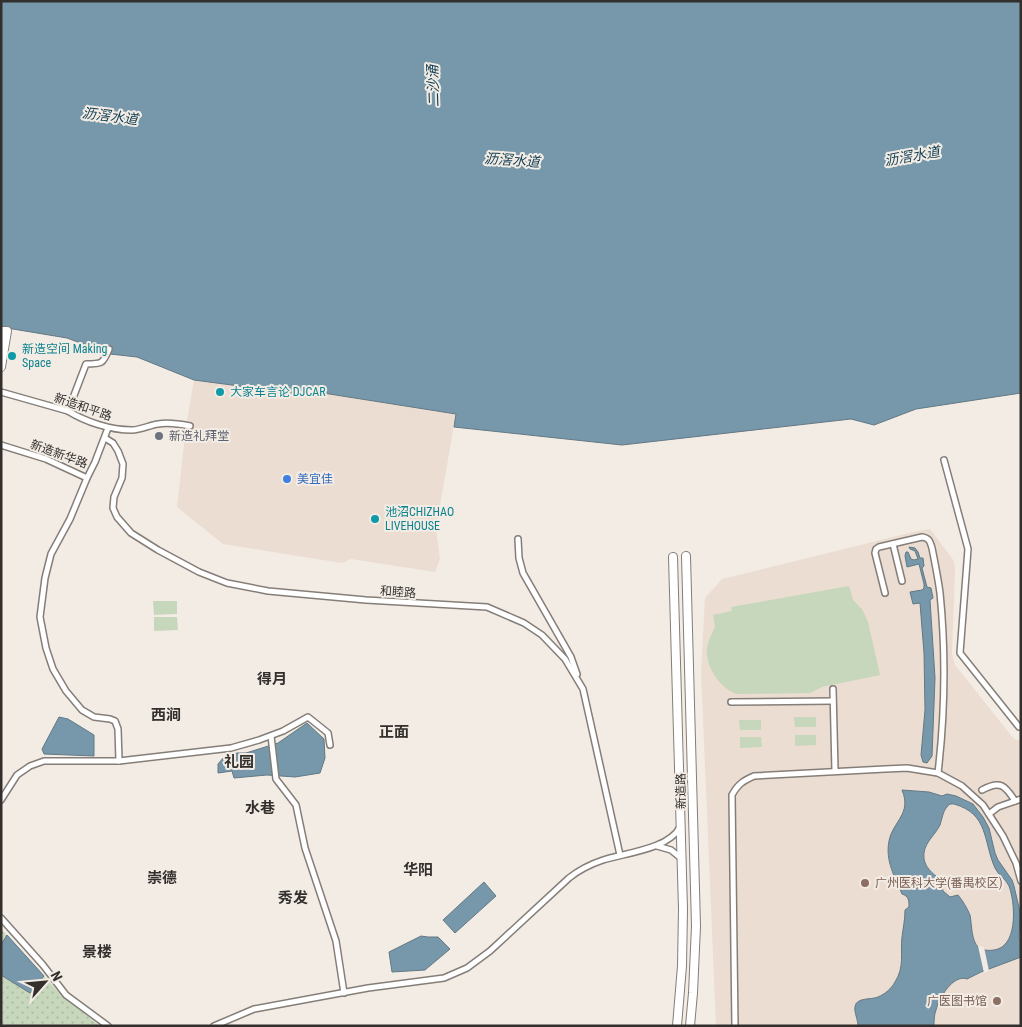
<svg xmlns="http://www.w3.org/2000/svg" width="1022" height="1027" font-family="'Roboto Condensed','Noto Sans SC',sans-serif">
	<defs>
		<pattern id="grass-dots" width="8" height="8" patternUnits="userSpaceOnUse" patternTransform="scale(1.25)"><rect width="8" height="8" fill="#c7d7bb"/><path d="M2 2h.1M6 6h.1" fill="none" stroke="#abb9a1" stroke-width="1.8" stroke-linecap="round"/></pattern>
	</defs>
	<rect width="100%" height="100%" fill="#f3ece5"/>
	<!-- built -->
	<g fill="#ebddd1">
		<polygon points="194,380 322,397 323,393 456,414 436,528 440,559 435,572 351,559 342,563 223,544 177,507 186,427"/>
		<polygon points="930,529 954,561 955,570 952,654 955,665 1014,739 1021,741 1021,1026 716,1026 701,671 705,598 722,579 913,532"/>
	</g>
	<!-- grass -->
	<polygon fill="url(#grass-dots)" points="1,929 63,997 100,1026 1,1026"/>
	<!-- garden -->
	<g fill="#c7d7bb">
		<path d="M849 586 853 600 862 609 868 622 880 675 822 687 810 693 737 694C722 689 708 671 707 654 706 645 711 635 715 627L713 615 732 611 731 607Z"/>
		<polygon points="153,601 177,601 177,614 154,615"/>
		<polygon points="154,617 177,617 178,630 154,631"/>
		<polygon points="794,717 816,717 816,727 795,727"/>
		<polygon points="739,720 761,720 761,730 740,730"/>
		<polygon points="795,735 816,735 816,745 795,746"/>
		<polygon points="740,737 761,737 762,747 740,748"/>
	</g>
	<!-- water -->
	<g fill="#7798aa" stroke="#627884" fill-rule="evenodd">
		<polygon points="1,1 1021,1 1021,393 916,409 874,425 851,419 622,445 454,427 456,414 323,393 322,397 194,380 137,357 110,354 67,338 1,327"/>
		<polygon points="909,547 915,548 918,552 920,558 923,558 924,566 922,568 927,587 931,588 933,598 930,600 935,678 932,756 927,763 923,762 921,755 925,710 924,653 920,603 913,604 910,592 922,590 924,588 924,584 919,564 907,567 905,556 906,552 908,552 911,559 914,560 918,559 915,551 910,549"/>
		<polygon points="59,717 68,719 94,735 94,756 44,754 42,749"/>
		<polygon points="307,723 324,739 325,758 320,773 295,777 267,775 234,778 232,771 218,773 218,764 224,757 237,753 246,753 278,743"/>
		<path d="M902 790 929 792 942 796 947 794 956 796 973 804 983 817 989 828 995 853 998 860 1012 880 1014 886 1020 912 1019 938 1021 942V957L981 972 967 979C953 974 939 998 936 1010 934 1015 934 1021 934 1026H858C858 1020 854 1012 855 1007 856 997 871 1000 878 997 885 994 891 989 895 982 905 966 900 954 902 937 903 928 905 920 905 910L909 907C909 901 909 896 902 894 895 877 885 861 889 841 893 821 912 814 902 790ZM954 804C989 814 983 841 995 868 998 875 1006 879 1009 886 1015 902 1018 942 998 949 992 951 984 951 979 948 971 941 972 925 970 915 967 908 963 901 958 895L950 897 943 891 942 886 944 882C936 876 926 870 924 859 922 844 934 837 940 825 942 819 943 811 947 807 949 804 950 804 954 804Z"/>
		<polygon points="484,882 496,896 455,933 443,920"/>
		<polygon points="7,935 44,976 30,993 1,975 1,945"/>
		<polygon points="421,936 428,937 438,937 450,949 425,970 392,972 389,952"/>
	</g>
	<!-- pier -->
	<polygon fill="#f3ece5" points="978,946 984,947 989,971 984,973"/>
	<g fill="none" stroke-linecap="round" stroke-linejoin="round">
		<defs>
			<g id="street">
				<path d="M1 392 68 411C86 422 110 430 132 430 141 430 150 425 158 424 169 422 180 424 190 426"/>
				<path d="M68 411 86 364C102 364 103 364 109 349"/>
				<polyline points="105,438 113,443 118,451 123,464 122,478 114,497 113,508 117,517 131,533 158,550 199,572 227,583 268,591 366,600 487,607 524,623 542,635 565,659 583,689 620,855"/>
				<polyline points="1,445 46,459 87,478 95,462 108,428"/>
				<polyline points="944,460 968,549 960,653 1019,727 1021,727"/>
				<polyline points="87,478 70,519 51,554 45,578 40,617 46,648 53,669 66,691 82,710 94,717 110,719 115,721 118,729 119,761"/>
				<polyline points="518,539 519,558 523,573 571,657 577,674"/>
				<polyline points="893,544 902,581"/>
				<path d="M885 593 875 553 876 549 879 547 922 537C929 538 930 541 932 548 935 563 938 578 940 593 946 653 945 713 938 773"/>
				<polyline points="833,689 835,771"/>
				<polyline points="731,702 833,701"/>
				<polyline points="271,736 276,779 296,805 305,848 336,941 344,993"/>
				<path d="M982 790C1000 780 1005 785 1015 801"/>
				<polyline points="1,800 17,775 30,766 44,761 119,761 231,748 259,740 283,731 308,717 328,733 330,745"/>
				<polyline points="989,814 998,807 1021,799"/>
				<polyline points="657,846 671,850 682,859"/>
				<polyline points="1,918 43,965 66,995 108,1026"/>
				<path d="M214 1026 254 1009 368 988 444 978 467 968 490 951 569 878C579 870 591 864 603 860 625 853 669 849 680 827"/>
				<path d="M735 1026 732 795C738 784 743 781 754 776L885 769 907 768 938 773 962 786 983 805 1003 836 1016 863 1021 881"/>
			</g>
			<g id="secondary">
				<polyline points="1,331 7,331 1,367"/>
				<polyline points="686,556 696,926 693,993 690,1026"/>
				<polyline points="673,557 683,909 682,966 677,1026"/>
			</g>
		</defs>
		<!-- street casing -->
		<use href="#street" stroke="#857e78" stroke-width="8"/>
		<!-- secondary casing -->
		<use href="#secondary" stroke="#857e78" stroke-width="10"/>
		<!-- street -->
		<use href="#street" stroke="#fff" stroke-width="5"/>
		<!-- secondary -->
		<use href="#secondary" stroke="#fff" stroke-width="8"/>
	</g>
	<!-- markers -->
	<g fill="#0f9aa8" stroke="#f3ece5" stroke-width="2">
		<circle cx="12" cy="356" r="5"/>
		<circle cx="220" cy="392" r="5"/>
		<circle cx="375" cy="519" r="5"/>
	</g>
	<circle fill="#6b7280" stroke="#f3ece5" stroke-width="2" cx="159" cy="436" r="5"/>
	<circle fill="#3f7fe0" stroke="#f3ece5" stroke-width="2" cx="287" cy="479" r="5"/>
	<g fill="#8d6e63" stroke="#f3ece5" stroke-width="2">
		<circle cx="865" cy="883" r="5"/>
		<circle cx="997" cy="1001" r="5"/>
	</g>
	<g text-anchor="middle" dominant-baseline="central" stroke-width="4" stroke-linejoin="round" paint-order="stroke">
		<!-- culture labels -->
		<g font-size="12" fill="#0d838f" stroke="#f3ece5" text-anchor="start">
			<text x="22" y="349">新造空间 Making<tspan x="22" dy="14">Space</tspan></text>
			<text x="230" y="392">大家车言论 DJCAR</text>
			<text x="385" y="512">池沼CHIZHAO<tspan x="385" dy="14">LIVEHOUSE</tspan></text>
		</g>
		<!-- street labels -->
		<g font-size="12" fill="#322f2d" stroke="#f3ece5">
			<text transform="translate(83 407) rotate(19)">新造和平路</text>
			<text transform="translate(59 454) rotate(20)">新造新华路</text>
			<text transform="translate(398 592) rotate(4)">和睦路</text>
			<text transform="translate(681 791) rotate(-91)">新造路</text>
		</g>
		<!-- worship labels -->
		<g font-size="12" fill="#5b616d" stroke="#f3ece5" text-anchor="start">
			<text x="169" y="436">新造礼拜堂</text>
		</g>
		<!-- shop labels -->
		<g font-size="12" fill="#366cbe" stroke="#f3ece5" text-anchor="start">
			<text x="297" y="479">美宜佳</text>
		</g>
		<!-- education labels -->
		<g font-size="12" fill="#785e54" stroke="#f3ece5" text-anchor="start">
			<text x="875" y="883">广州医科大学(番禺校区)</text>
			<text x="987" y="1001" text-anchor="end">广医图书馆</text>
		</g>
		<!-- water labels -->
		<g font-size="14" font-style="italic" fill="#0f3d52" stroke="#f3ece5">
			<text transform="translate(433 86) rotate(-92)">二沙涌</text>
			<text transform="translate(110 116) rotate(7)">沥滘水道</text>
			<text transform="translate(912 156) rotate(-10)">沥滘水道</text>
			<text transform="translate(512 160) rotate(4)">沥滘水道</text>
		</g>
		<!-- quarter labels -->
		<g font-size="15" font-weight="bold" fill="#322f2d" stroke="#f3ece5">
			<text x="272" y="679">得月</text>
			<text x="166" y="715">西涧</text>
			<text x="394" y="732">正面</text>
			<text x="239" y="762">礼园</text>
			<text x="260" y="808">水巷</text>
			<text x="418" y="870">华阳</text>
			<text x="162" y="878">崇德</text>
			<text x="293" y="898">秀发</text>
			<text x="97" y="952">景楼</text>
		</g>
	</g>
	<!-- border -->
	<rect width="1022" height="1027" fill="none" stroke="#322f2d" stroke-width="5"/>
	<!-- north arrow -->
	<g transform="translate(45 982) rotate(63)" stroke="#f3ece5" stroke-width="4" paint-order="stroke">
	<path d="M0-4L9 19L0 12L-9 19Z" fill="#322f2d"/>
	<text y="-8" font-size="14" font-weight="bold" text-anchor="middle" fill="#322f2d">N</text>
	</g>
</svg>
